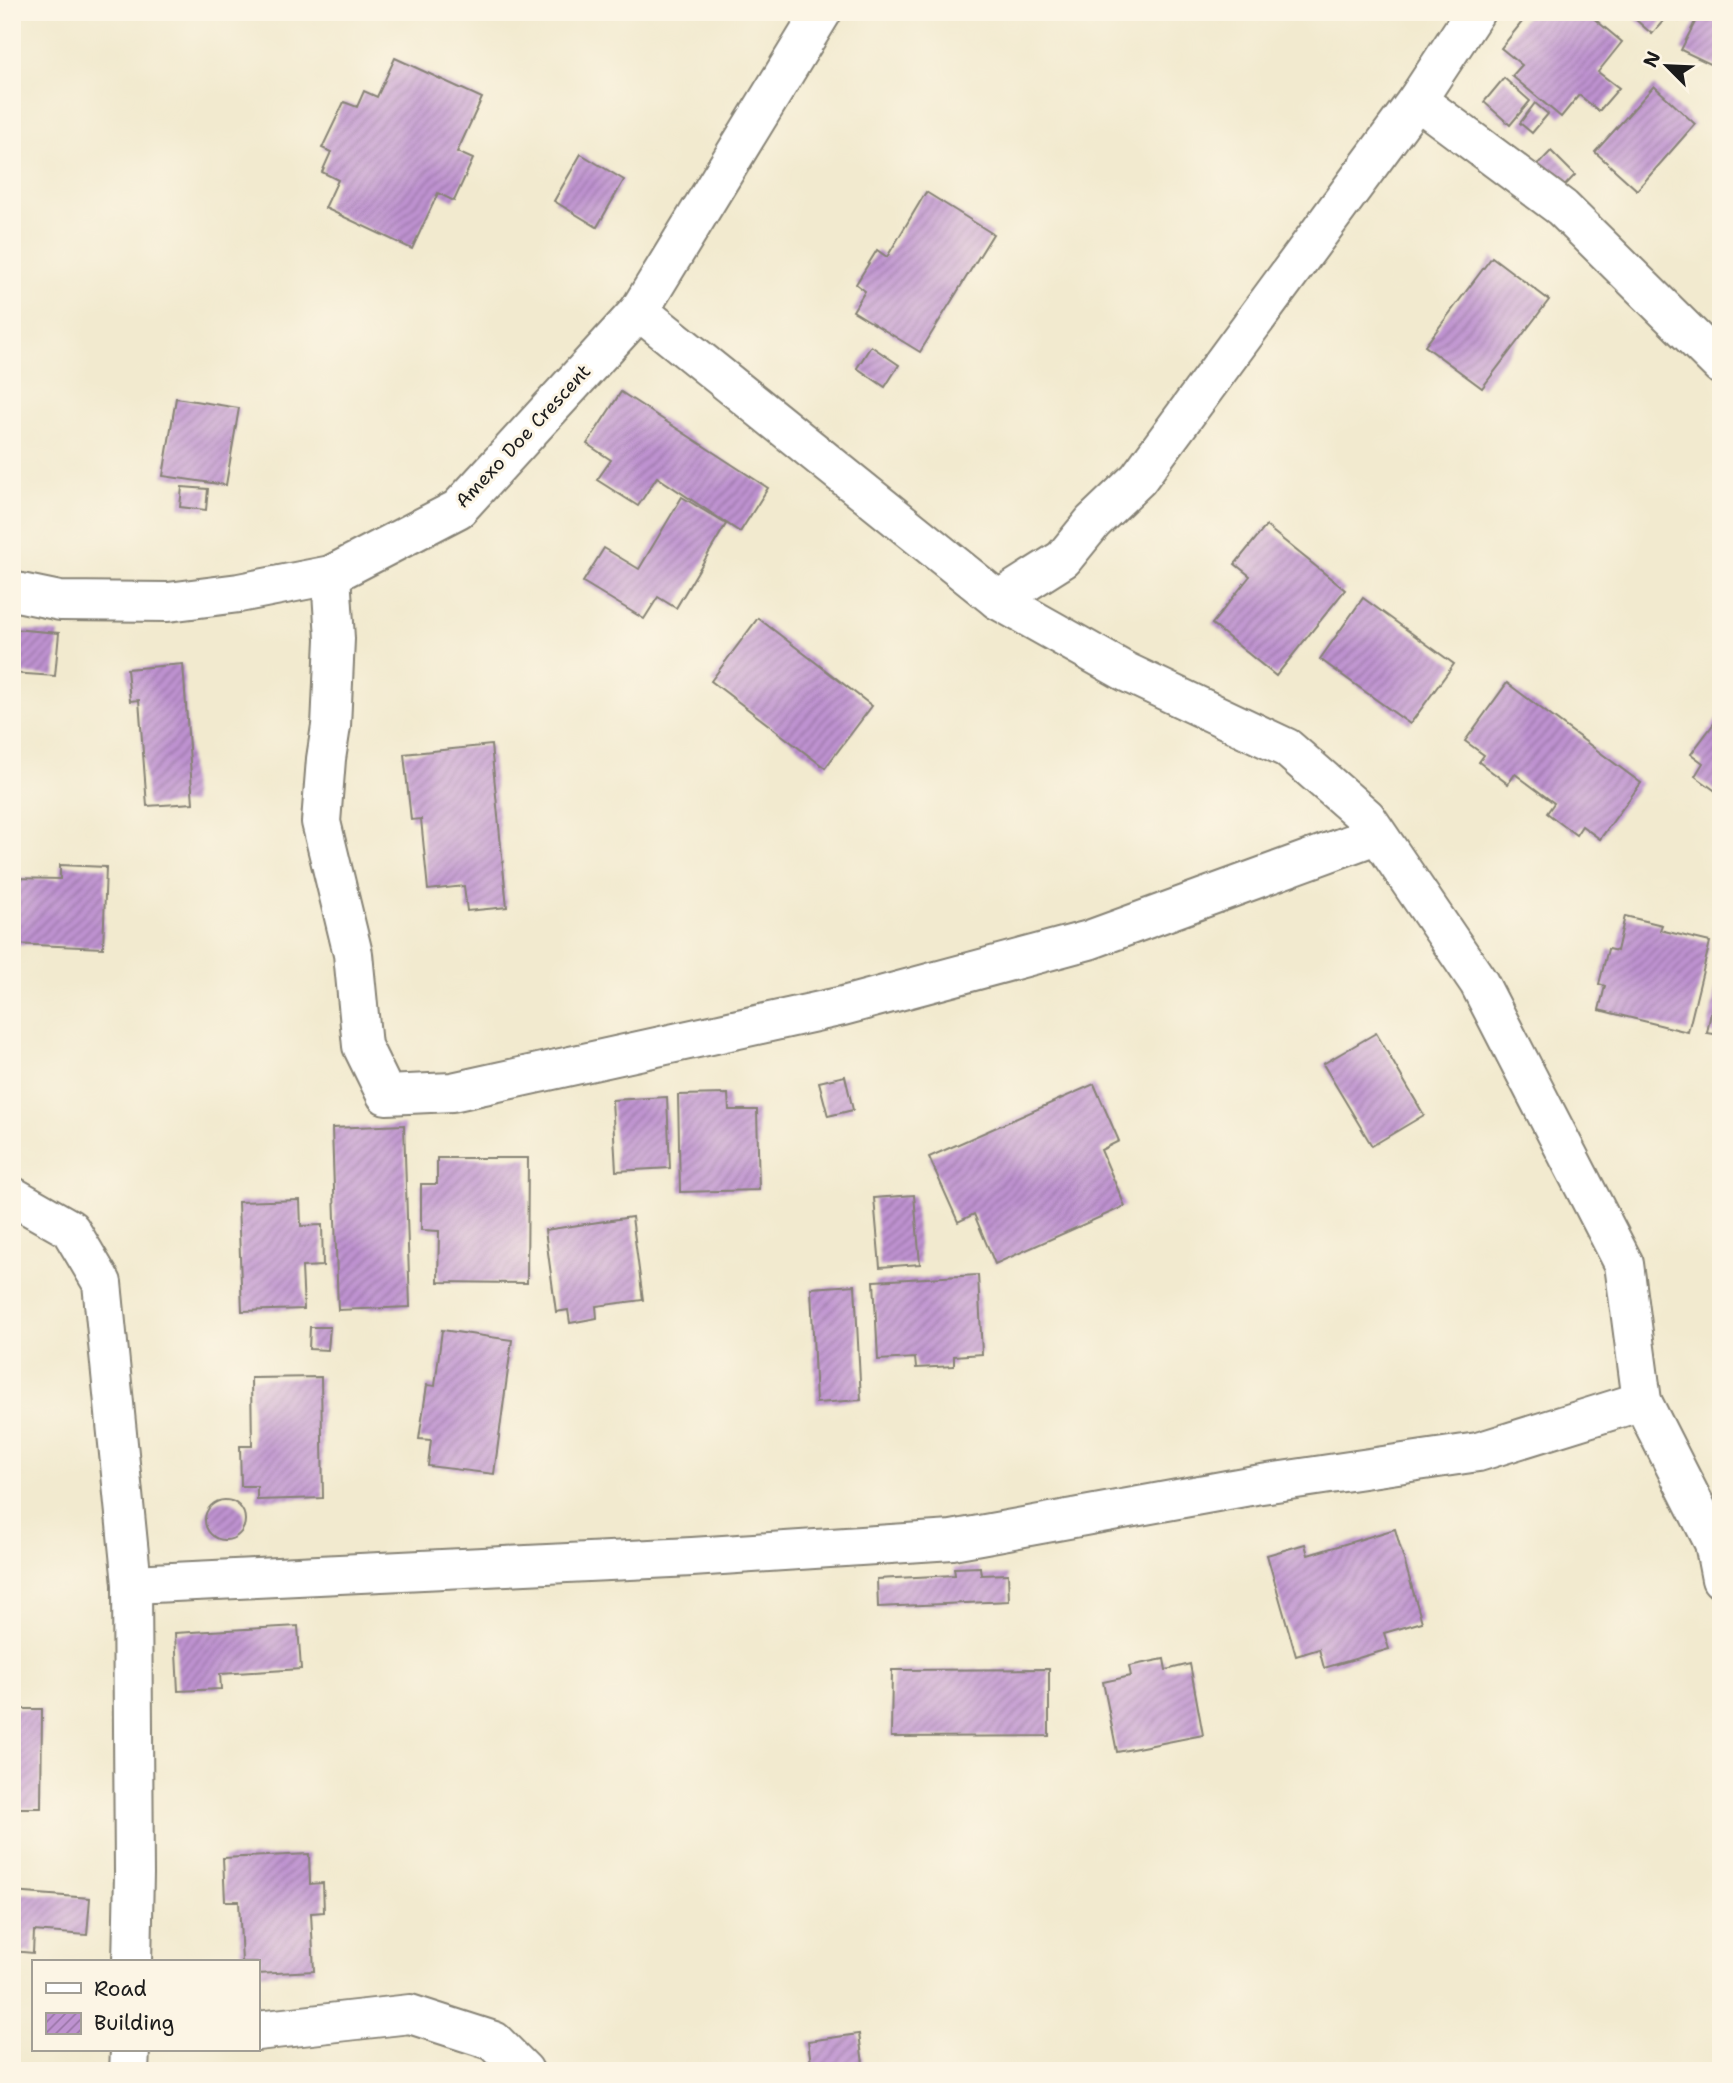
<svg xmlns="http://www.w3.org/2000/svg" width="1733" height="2083" font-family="'Shantell Sans',sans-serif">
	<defs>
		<pattern id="building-hatch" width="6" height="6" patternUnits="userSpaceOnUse" patternTransform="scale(1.75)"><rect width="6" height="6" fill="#be92d0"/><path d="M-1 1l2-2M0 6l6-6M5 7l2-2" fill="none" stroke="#9a76a8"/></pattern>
	</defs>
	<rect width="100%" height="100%" fill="#fcf5e5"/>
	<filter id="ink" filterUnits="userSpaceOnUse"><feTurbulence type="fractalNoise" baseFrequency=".0143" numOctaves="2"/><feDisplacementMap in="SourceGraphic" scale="14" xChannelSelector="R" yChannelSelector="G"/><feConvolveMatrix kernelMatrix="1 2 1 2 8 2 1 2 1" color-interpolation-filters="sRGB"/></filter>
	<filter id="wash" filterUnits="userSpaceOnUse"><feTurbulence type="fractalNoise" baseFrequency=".00686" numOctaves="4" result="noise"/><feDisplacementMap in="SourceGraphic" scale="28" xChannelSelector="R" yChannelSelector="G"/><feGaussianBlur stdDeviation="1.57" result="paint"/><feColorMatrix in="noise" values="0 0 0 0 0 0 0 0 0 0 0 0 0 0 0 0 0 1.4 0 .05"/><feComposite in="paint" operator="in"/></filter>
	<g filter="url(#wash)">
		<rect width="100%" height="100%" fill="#f2eacf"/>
		<g id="blocks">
			<!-- building -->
			<g fill="url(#building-hatch)">
				<polygon points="1530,12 1586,12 1622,42 1598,72 1619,88 1599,111 1579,95 1561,117 1512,76 1522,65 1501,48"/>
				<polygon points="1627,12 1686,12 1679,21 1670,13 1652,34"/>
				<polygon points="1700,12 1721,12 1721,69 1681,50"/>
				<polygon points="395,58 482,98 457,152 473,159 454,201 438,193 412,249 325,208 338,180 322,172 331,152 322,148 344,102 357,107 364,91 377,97"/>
				<polygon points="1504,78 1530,101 1510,125 1484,102"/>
				<polygon points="1654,86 1695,124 1637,190 1595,152"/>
				<polygon points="1535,103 1548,114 1532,133 1520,123"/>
				<polygon points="1551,151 1575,175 1556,195 1532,171"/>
				<polygon points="581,154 624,180 597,227 554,201"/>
				<polygon points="926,192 993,234 920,352 853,311 865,291 856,284 877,250 887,257"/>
				<polygon points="1492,257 1549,300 1482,388 1425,346"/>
				<polygon points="871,346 899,365 885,387 857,368"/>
				<polygon points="621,392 768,488 740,532 657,477 638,506 597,480 611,460 587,444"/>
				<polygon points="176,398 239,408 226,485 163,476"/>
				<polygon points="182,487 208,489 206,510 180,507"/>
				<polygon points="682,497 726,524 676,608 658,597 644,619 583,582 604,548 639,569"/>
				<polygon points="1266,526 1345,590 1276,676 1212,624 1250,576 1235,564"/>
				<polygon points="1363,598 1454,664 1410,724 1320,659"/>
				<polygon points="758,618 872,706 825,768 711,681"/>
				<polygon points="12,629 59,633 55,676 12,673"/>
				<polygon points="183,664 193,803 147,806 139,700 130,701 127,669"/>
				<polygon points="1507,683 1641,783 1600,839 1582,826 1576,835 1547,813 1554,803 1515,774 1508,784 1479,762 1484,755 1465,741"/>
				<polygon points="1721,714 1721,795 1695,776 1703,763 1691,754"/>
				<polygon points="491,745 507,907 467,911 464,886 428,890 421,819 411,820 404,754"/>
				<polygon points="60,865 106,867 103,948 12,944 12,878 60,879"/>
				<polygon points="1625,916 1662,925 1660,930 1710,942 1688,1032 1599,1010 1605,986 1599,984 1608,949 1617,951"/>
				<polygon points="1719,971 1721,971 1721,1035 1707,1033"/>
				<polygon points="1376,1033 1424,1115 1372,1146 1323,1064"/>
				<polygon points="845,1076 853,1110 828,1116 819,1082"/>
				<polygon points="1094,1084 1119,1141 1101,1150 1125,1206 995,1264 974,1214 958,1222 929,1157"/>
				<polygon points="728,1094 729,1110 757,1110 759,1190 680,1192 678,1095"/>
				<polygon points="667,1097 670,1168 616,1171 612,1100"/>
				<polygon points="404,1125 410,1307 338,1310 332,1128"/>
				<polygon points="437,1158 528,1158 527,1283 438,1282 439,1231 421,1230 421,1184 437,1184"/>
				<polygon points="914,1195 920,1264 880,1267 874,1198"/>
				<polygon points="300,1200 301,1226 322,1225 323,1266 302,1267 304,1309 242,1311 238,1202"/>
				<polygon points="632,1217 643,1300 596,1306 597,1318 570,1323 568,1310 556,1312 545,1230"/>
				<polygon points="978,1275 982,1354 954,1356 954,1366 916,1368 915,1358 878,1360 874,1281"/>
				<polygon points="855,1285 861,1400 816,1403 811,1288"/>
				<polygon points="310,1327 330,1327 328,1350 309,1349"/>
				<polygon points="442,1330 512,1340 494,1474 428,1466 431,1440 419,1439 427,1385 435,1386"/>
				<polygon points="321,1377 323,1498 257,1500 257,1486 241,1486 240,1446 252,1446 251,1378"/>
				<circle cx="225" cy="1520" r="20"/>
				<polygon points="1395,1529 1422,1622 1384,1633 1389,1649 1324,1668 1319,1649 1296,1656 1267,1555 1305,1544 1308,1555"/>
				<polygon points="980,1567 981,1575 1008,1574 1009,1601 878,1607 877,1579 955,1575 954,1568"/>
				<polygon points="298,1626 301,1669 220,1674 221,1689 178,1691 175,1633"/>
				<polygon points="1164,1659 1166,1670 1190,1664 1203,1735 1117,1752 1103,1682 1131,1676 1129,1666"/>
				<polygon points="1049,1669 1049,1736 891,1737 892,1670"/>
				<polygon points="12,1709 42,1709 41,1808 12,1808"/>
				<polygon points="309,1854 310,1884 323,1883 324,1912 311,1913 314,1971 257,1974 257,1962 242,1962 239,1901 225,1901 223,1858"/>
				<polygon points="12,1892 90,1898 87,1935 34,1931 33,1953 12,1951"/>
				<polygon points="859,2034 864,2071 812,2071 808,2041"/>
			</g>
		</g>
	</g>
	<g filter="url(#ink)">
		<use href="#blocks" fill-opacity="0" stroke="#878376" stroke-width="2"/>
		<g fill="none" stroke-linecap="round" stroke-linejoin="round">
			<defs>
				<g id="minor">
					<polyline points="1417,100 1562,208 1721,365"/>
					<polyline points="639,311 998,600 1126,672 1287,748 1366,817 1479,983 1624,1264 1642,1401 1714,1543 1721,1579"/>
					<polyline points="331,575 335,639 331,726 326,759 321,822 353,954 362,1046 386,1095 452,1092 843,1006 1089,940 1376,835"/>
					<polyline points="12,591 60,601 168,602 239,593 331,575 458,509 639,311 822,12"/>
					<polyline points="998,600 1063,559 1093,522 1138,479 1417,100 1475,12"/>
					<polyline points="12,1196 70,1229 102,1283 132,1584 134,1874 132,1962"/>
					<polyline points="132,1584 692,1557 952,1540 1255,1485 1478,1452 1642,1401"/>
					<polyline points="257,2031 410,2014 494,2041 524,2071"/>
					<polyline points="129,2071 130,2050"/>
				</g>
			</defs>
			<!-- minor casing -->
			<use href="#minor" stroke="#878376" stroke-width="42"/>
			<!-- minor -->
			<use href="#minor" stroke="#fff" stroke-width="38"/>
		</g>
	</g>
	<g text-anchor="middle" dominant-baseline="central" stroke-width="6" stroke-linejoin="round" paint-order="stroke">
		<!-- street labels -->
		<g font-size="19" fill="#1c1c1c" stroke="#fcf5e5">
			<text transform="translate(523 436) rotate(-47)">Amexo Doe Crescent</text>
		</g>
	</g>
	<!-- margin -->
	<rect width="1733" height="2083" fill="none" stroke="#fcf5e5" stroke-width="42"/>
	<!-- legend -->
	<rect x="32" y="1960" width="228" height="91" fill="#fcf5e5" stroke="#a29e95" stroke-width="2"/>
	<rect x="46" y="1983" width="35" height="10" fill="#ffffff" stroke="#a29e95" stroke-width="2"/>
	<text x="94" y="1996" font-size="21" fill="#1c1c1c">Road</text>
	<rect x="46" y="2013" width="35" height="21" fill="url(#building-hatch)" stroke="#a29e95" stroke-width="2"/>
	<text x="94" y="2030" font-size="21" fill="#1c1c1c">Building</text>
	<!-- north arrow -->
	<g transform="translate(1667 66) rotate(294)" stroke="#fcf5e5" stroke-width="5" paint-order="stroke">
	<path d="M0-5L12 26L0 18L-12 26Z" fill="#1c1c1c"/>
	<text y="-10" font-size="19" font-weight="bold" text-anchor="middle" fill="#1c1c1c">N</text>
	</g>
</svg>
